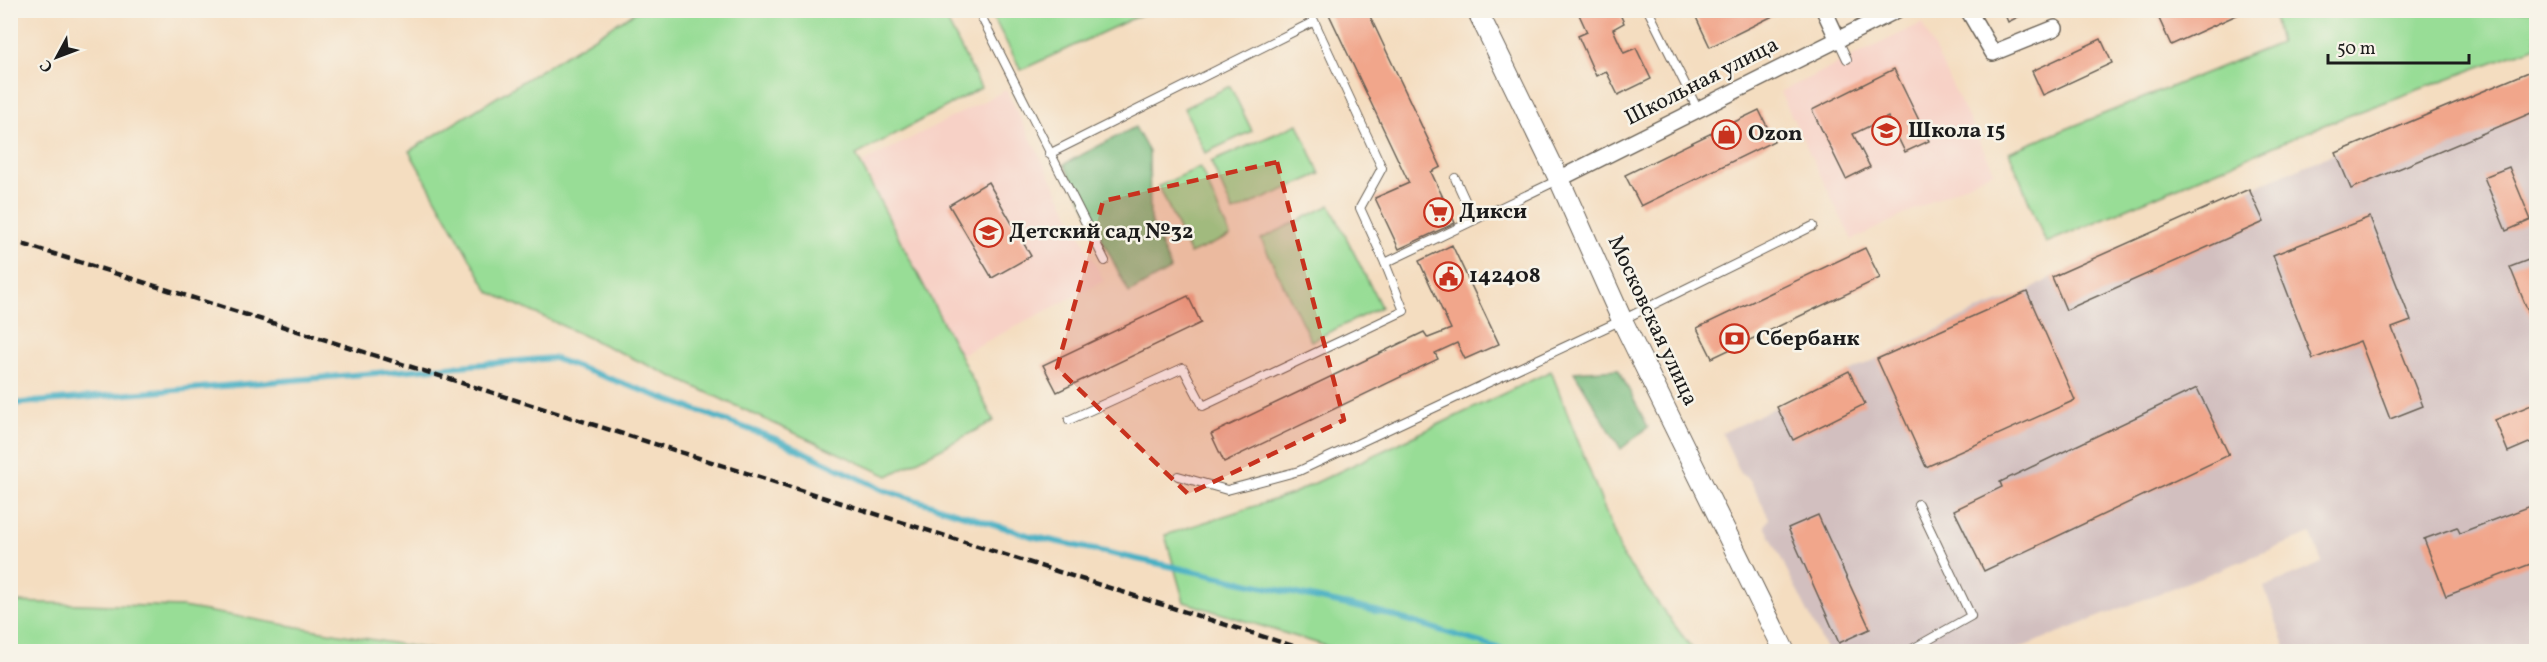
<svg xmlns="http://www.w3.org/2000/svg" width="2547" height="662" font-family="Vollkorn,serif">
	<rect width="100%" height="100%" fill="#f7f3e8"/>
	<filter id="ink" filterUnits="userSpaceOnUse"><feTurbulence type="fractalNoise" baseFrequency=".0167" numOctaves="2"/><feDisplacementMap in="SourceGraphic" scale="12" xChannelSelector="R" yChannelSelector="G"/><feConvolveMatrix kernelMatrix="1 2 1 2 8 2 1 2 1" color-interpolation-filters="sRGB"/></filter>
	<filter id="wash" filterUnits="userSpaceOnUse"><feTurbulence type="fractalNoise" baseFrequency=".008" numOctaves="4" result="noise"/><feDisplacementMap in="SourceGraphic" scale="24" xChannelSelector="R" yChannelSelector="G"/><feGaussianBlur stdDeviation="1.35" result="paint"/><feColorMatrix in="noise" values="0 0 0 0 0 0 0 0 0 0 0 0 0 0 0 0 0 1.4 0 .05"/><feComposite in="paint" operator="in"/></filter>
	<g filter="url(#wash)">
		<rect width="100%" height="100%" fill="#f4ddc0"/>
		<!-- built -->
		<g fill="#f7d1c6">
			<polygon points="1922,23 1994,171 1852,240 1780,92"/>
			<polygon points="1006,90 1104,281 960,355 862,163"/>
		</g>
		<!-- industrial -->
		<polygon fill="#d2bfbf" points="2536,69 2536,651 2287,651 2264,587 2322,563 2311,534 2012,651 1827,651 1765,526 1769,518 1750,480 1741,474 1722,433 1978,310 2027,292 2052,277 2249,189"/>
		<!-- green -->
		<g fill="#98dd96" stroke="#5a7c59" stroke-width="1.5">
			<polygon points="637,11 942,11 981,88 856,155 994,421 888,476 489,292 409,151"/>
			<polygon points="990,11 1149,11 1021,70"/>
			<polygon points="2273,11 2536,11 2536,46 2326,124 2046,243 2009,152 2280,43"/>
			<polygon points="1230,86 1252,131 1205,153 1184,108"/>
			<polygon points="1298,124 1320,174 1233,212 1211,162"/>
			<polygon points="1200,167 1230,236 1190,254 1159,186"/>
			<polygon points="1330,205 1381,307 1311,341 1261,239"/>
			<polygon points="1551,371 1623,557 1694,651 1342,651 1184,602 1165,535 1292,494"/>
			<polygon points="11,602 182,607 439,651 11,651"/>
		</g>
		<!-- forest -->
		<g fill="#7abc7f" stroke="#4b6c4e" stroke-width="1.5">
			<polygon points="1135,127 1149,152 1150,219 1171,269 1129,293 1064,164"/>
			<polygon points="1618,369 1648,427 1621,449 1574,372"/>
		</g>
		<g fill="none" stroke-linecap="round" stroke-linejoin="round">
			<!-- stream -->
			<polyline stroke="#44afc3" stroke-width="6" points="10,404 553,358 776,439 884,490 1031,536 1380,612 1511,652"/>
		</g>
		<g id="blocks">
			<!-- building -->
			<g fill="#f1a68b">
				<polygon points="1327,10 1367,10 1441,167 1431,172 1455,223 1399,249 1375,198 1409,183"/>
				<polygon points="1577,10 1618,10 1624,23 1613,29 1624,53 1636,48 1651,79 1618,95 1606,71 1596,76 1578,36 1587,32"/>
				<polygon points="1705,10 1785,10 1710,47 1695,15"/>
				<polygon points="2003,10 2032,10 2008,22"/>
				<polygon points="2160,10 2240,10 2241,13 2171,45 2156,12"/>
				<polygon points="2101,39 2112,63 2043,95 2032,71"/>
				<polygon points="1894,69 1929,141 1905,152 1888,117 1853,134 1870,167 1846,179 1812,110"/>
				<polygon points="2536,69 2536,111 2351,189 2336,153"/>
				<polygon points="1759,110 1774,141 1641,206 1625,175"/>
				<polygon points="2509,167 2531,220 2506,231 2484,177"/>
				<polygon points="988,182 1031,256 992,278 949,205"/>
				<polygon points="2249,189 2264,222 2066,310 2052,277"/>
				<polygon points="2370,217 2411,321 2392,328 2423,406 2390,419 2360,341 2313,359 2273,255"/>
				<polygon points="1452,245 1499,344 1465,359 1457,343 1435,353 1438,359 1224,462 1211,434 1424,332 1428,338 1451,329 1419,261"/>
				<polygon points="1865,248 1880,278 1712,358 1697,328"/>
				<polygon points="2536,257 2536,331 2510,267"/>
				<polygon points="2027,292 2075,400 1926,467 1877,359"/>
				<polygon points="1188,296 1201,323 1057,392 1043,365"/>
				<polygon points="1849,371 1865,404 1793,440 1777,407"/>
				<polygon points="2197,388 2229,455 1984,571 1954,510 2002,487 2000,482"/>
				<polygon points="2536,403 2536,440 2508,452 2495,420"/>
				<polygon points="2536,504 2536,562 2446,596 2424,539 2457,527 2460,533"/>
				<polygon points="1818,515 1870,629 1839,643 1788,528"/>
			</g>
		</g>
	</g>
	<g filter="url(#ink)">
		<use href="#blocks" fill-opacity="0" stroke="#686055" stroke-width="1.5"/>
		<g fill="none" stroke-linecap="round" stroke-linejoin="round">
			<defs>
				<g id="service">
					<polyline points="978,10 1105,261"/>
					<polyline points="1309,10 1382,168 1360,208 1385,263 1558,180"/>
					<polyline points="1648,10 1698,110"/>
					<polyline points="1838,40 1847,59"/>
					<polyline points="1049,154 1313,22"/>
					<polyline points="1455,178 1474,220"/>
					<polyline points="1069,420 1183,368 1203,406 1404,311 1385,263"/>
					<polyline points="1178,476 1227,490 1299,471 1622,320 1813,226"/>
					<polyline points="1907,652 1971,616 1918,504"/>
				</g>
				<g id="minor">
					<polyline points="1824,10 1838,40"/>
					<polyline points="1968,10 1993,53 2055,28"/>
					<polyline points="1559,179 1897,10"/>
				</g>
				<polyline id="tertiary" points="1477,10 1559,179 1622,320 1785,652"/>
			</defs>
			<!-- service casing -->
			<use href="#service" stroke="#686055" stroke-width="10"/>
			<!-- minor casing -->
			<use href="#minor" stroke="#686055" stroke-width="18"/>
			<!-- tertiary casing -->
			<use href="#tertiary" stroke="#686055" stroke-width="22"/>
			<!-- service -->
			<use href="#service" stroke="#fff" stroke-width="8"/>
			<!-- minor -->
			<use href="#minor" stroke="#fff" stroke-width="15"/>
			<!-- tertiary -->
			<use href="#tertiary" stroke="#fff" stroke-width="20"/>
			<!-- rail -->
			<polyline stroke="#1c1c1c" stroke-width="4.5" stroke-dasharray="9 4.5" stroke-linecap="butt" points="10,240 1312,652"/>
		</g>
	</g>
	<!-- marked area -->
	<path fill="#c8321e" fill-opacity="0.2" stroke="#c8321e" stroke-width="4.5" stroke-dasharray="12 8" stroke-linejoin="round" d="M1277 162 1344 420 1188 494 1057 368 1103 201Z"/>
	<!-- icons -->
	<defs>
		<symbol id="school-ring" viewBox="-11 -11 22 22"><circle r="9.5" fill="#f7f3e8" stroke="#c8321e" stroke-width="1.5"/><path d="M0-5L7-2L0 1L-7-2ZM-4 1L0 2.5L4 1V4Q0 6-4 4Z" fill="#c8321e"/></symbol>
		<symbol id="shop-ring" viewBox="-11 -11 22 22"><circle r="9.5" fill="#f7f3e8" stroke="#c8321e" stroke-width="1.5"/><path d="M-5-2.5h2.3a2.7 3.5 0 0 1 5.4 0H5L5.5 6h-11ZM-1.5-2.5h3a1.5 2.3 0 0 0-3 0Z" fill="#c8321e"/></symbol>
		<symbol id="supermarket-ring" viewBox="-11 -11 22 22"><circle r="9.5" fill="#f7f3e8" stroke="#c8321e" stroke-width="1.5"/><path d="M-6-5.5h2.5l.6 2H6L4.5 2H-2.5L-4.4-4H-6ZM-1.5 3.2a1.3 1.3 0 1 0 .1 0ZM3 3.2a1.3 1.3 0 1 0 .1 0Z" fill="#c8321e"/></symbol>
		<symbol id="civic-ring" viewBox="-11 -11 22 22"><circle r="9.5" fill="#f7f3e8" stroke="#c8321e" stroke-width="1.5"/><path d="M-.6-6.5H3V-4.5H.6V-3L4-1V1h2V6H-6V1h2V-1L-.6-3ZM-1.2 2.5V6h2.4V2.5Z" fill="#c8321e"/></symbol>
		<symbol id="bank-ring" viewBox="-11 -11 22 22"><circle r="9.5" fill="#f7f3e8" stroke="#c8321e" stroke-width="1.5"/><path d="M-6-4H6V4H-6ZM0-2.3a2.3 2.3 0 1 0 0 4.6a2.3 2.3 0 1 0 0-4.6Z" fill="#c8321e"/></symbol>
	</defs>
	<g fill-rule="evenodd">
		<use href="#school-ring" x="1870" y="114" width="33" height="33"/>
		<use href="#shop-ring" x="1710" y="118" width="33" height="33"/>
		<use href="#supermarket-ring" x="1422" y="196" width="33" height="33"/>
		<use href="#school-ring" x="972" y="216" width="33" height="33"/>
		<use href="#civic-ring" x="1432" y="260" width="33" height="33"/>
		<use href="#bank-ring" x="1718" y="322" width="33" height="33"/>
	</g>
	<g text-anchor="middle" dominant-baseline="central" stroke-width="5" stroke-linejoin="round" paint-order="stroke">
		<!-- street labels -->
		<g font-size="22" fill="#1c1c1c" stroke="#f7f3e8">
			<text transform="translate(1702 82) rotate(-27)">Школьная улица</text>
			<text transform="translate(1652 321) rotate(65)">Московская улица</text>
		</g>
		<!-- poi labels -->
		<g font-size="22" font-weight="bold" fill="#1c1c1c" stroke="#f7f3e8" text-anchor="start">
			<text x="1908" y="131">Школа 15</text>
			<text x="1748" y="134">Ozon</text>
			<text x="1459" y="212">Дикси</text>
			<text x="1009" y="232">Детский сад №32</text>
			<text x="1469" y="276">142408</text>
			<text x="1756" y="339">Сбербанк</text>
		</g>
	</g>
	<!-- margin -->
	<rect width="2547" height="662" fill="none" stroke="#f7f3e8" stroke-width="36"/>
	<!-- north arrow -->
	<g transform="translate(57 57) rotate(229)" stroke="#f7f3e8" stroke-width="4.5" paint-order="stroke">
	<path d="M0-4.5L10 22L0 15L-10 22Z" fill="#1c1c1c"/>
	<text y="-9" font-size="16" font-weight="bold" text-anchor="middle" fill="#1c1c1c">С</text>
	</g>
	<!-- scale -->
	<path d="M2328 54v9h141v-9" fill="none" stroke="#1c1c1c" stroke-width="3"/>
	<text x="2337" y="54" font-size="18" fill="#1c1c1c" stroke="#f7f3e8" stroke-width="4.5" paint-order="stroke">50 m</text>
</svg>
